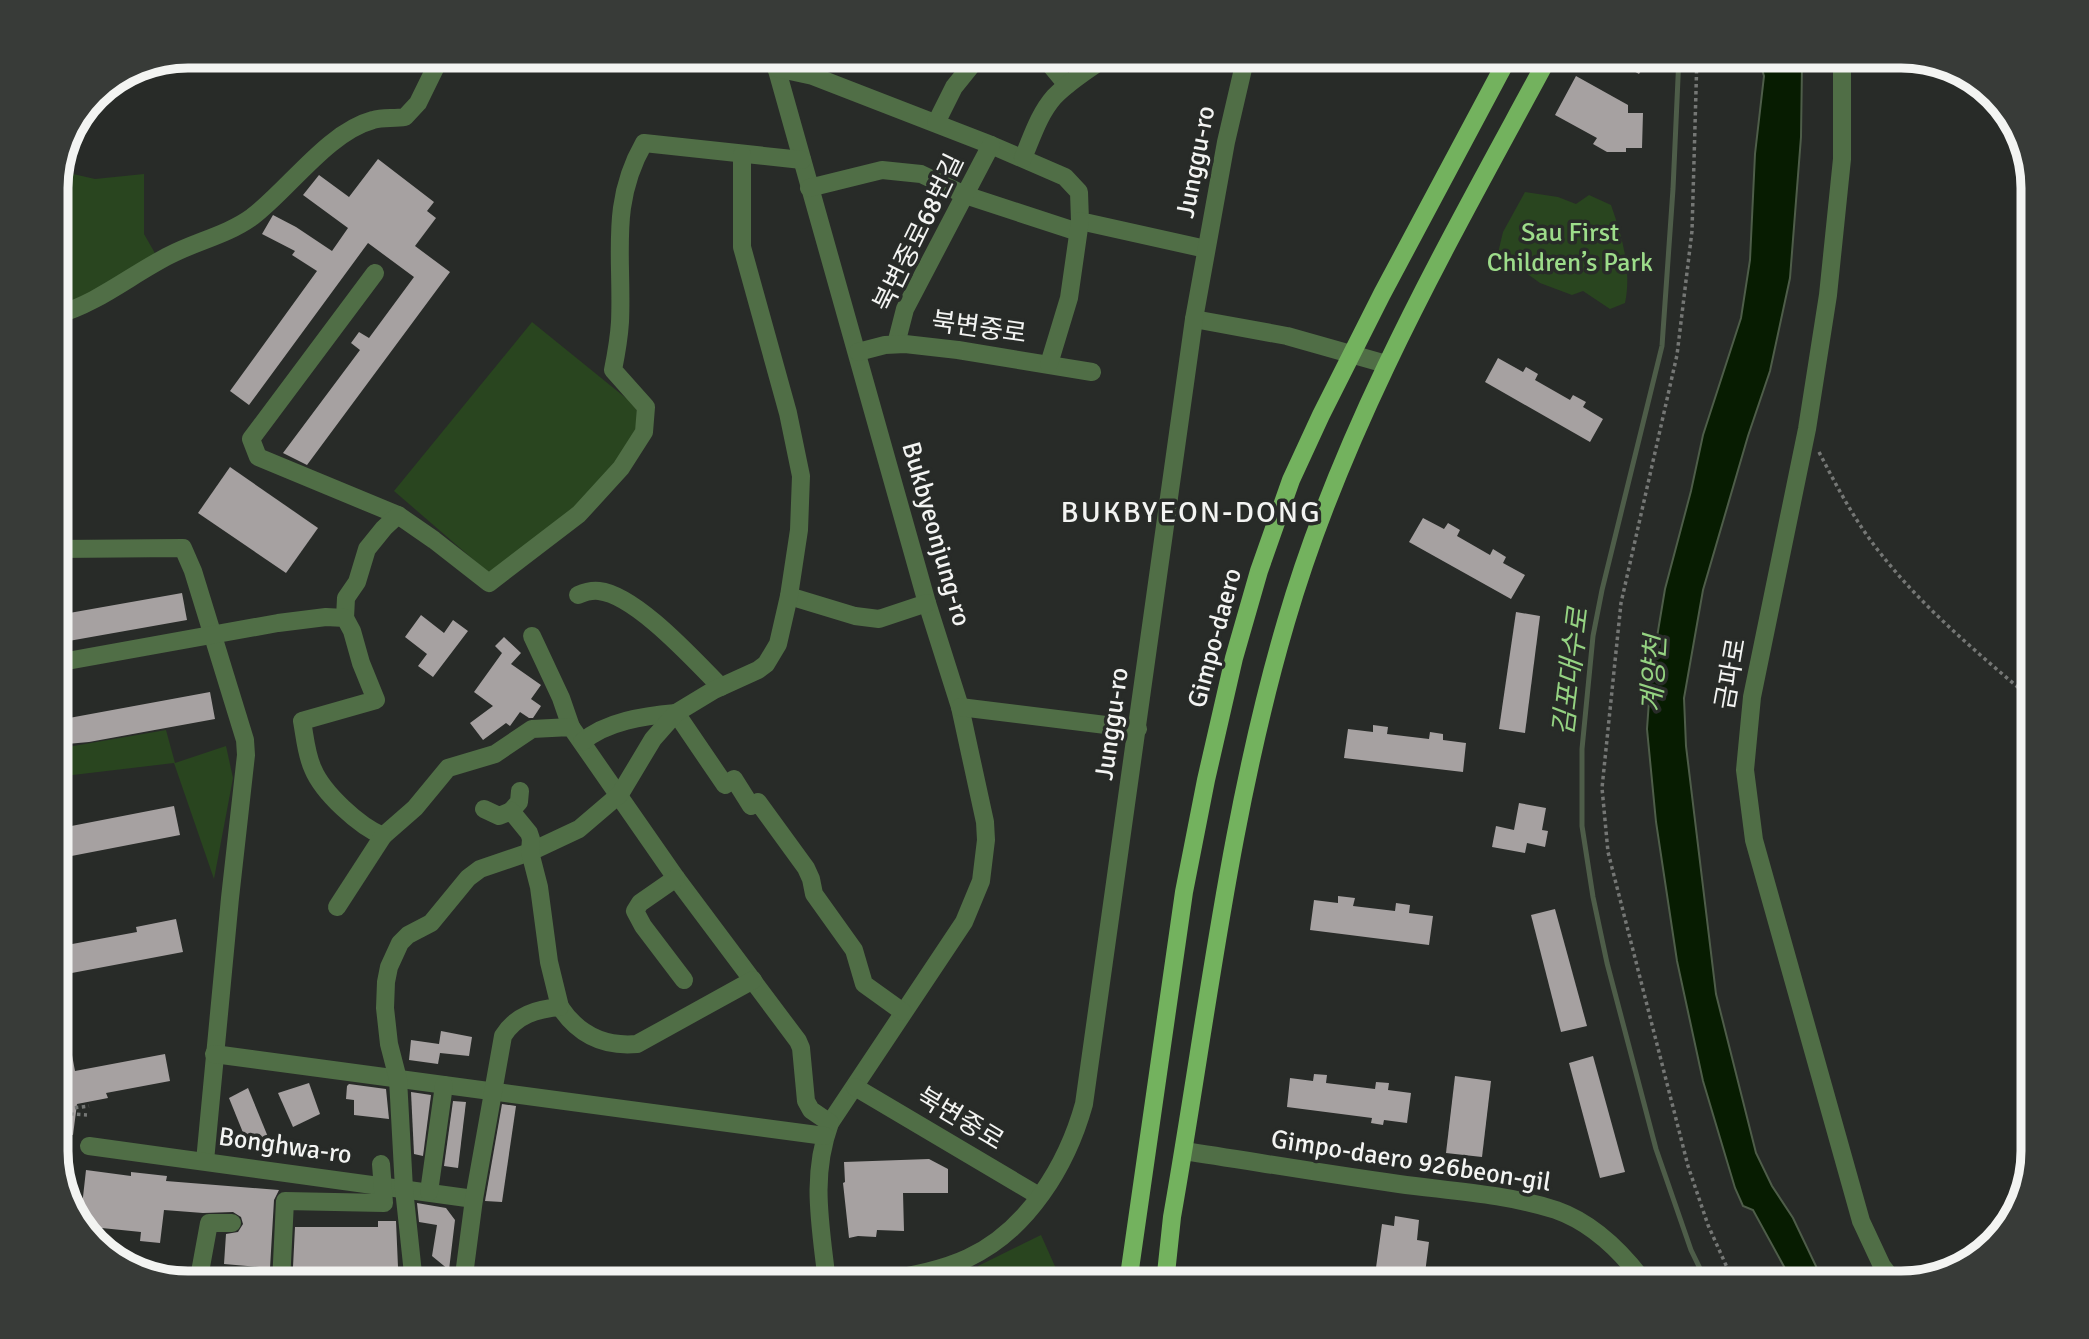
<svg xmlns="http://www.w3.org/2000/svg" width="2089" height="1339" font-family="Signika,'Noto Sans KR',sans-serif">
	<rect width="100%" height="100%" fill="#282b28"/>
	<!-- green -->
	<g fill="#29451f">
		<polygon points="60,171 95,179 144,174 144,234 156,255 111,284 56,310 56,261 65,245 68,234 65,226 56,216 56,180"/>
		<path d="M1525 192 1558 197 1576 204 1589 195 1611 205C1622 236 1632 270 1625 303L1610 309 1583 291 1572 295 1540 283 1498 253 1503 232Z"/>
		<polygon points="532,322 637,407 636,439 578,507 490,574 394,491"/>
		<polygon points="166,730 175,763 226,746 233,778 214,879 174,763 56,777 56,749"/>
		<polygon points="1041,1235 1062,1282 986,1283 978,1266"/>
	</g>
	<!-- water -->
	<polygon fill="#071c01" stroke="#4e5d49" stroke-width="2" points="1758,56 1801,56 1802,66 1801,137 1790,278 1770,371 1748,436 1703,590 1684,698 1686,746 1716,994 1756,1153 1772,1186 1793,1218 1824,1283 1793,1283 1753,1210 1743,1206 1735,1188 1703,1081 1677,961 1656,822 1647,729 1651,673 1665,589 1691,491 1703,435 1741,318 1750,260 1755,154 1764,76"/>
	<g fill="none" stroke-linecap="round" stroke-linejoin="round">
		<!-- stream -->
		<polyline stroke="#4e5d49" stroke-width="5" points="1679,56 1673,189 1662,346 1602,590 1593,636 1582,749 1582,826 1593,897 1607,963 1656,1149 1691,1250 1707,1283"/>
	</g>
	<!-- building -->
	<g fill="#a6a1a1">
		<polygon points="1607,56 1650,56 1639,74"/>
		<polygon points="1576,76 1628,105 1628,113 1643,113 1642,148 1626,148 1626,152 1607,152 1593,144 1597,138 1555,115"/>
		<polygon points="378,159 434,202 427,211 436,218 415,246 450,272 307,465 283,453 360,350 351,343 359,332 369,338 414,277 368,243 249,405 230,391 317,271 292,255 295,251 262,234 273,215 296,227 332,251 348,228 303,195 319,175 349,197"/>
		<polygon points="1498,358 1523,372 1526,367 1538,374 1535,380 1570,400 1573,395 1586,402 1583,407 1603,419 1590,442 1485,382"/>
		<polygon points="230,467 318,528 286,573 198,513"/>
		<polygon points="1423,518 1444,529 1448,523 1460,530 1457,536 1490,555 1493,549 1506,557 1503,563 1525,575 1511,599 1409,542"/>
		<polygon points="182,593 187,620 63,642 58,615"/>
		<polygon points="1516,612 1540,616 1525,733 1499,729"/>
		<polygon points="421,615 444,633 453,620 468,631 433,677 418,666 427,654 405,637"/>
		<polygon points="504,637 521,653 511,664 541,685 531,699 541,706 533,718 529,718 520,712 510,726 506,723 483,740 470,723 493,706 474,692 502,653 495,646"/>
		<polygon points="56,692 65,692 69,718 210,692 215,719 89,742 56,745"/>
		<polygon points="1373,725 1388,727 1387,734 1429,739 1430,732 1443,734 1443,740 1466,743 1463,772 1344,758 1348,729 1373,732"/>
		<polygon points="1519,803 1546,808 1542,830 1548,831 1545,847 1527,843 1525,853 1492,847 1496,826 1514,830"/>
		<polygon points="174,806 180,835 56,859 56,829"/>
		<polygon points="1338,896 1355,898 1353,906 1395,911 1396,903 1410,905 1409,913 1433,916 1429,945 1310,930 1314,900 1338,903"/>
		<polygon points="1555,909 1587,1026 1561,1032 1531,915"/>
		<polygon points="176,919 183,952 56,976 56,947 137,932 136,927"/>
		<polygon points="63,1007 75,1071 165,1054 170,1081 106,1093 108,1098 77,1104 73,1135 56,1133 56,1008"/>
		<polygon points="441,1031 472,1037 469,1056 440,1053 438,1064 409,1060 411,1040 439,1044"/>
		<polygon points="1593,1056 1625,1172 1600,1178 1569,1063"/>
		<polygon points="1314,1074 1327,1075 1326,1083 1375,1089 1376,1082 1389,1083 1388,1090 1411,1093 1407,1123 1384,1120 1383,1125 1371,1123 1372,1118 1287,1107 1290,1078 1313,1081"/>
		<polygon points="1455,1076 1491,1081 1482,1157 1446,1153"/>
		<polygon points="309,1083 320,1114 293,1127 278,1093"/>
		<polygon points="349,1084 386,1089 389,1119 354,1115 354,1100 346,1099 347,1086"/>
		<polygon points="248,1088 268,1137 248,1145 229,1098"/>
		<polygon points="411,1092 431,1095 423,1156 414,1154"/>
		<polygon points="453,1101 466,1102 458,1168 444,1166"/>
		<polygon points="502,1104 516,1106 502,1202 485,1201"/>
		<polygon points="929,1159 948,1169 948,1193 903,1193 904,1231 877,1230 876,1237 858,1236 849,1238 843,1183 845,1182 844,1162"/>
		<polygon points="86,1170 131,1176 131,1172 167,1176 166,1181 279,1190 274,1200 270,1268 224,1264 226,1234 238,1232 243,1224 241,1217 233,1212 203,1213 164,1210 160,1243 140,1241 141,1232 82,1226 74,1216 70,1205 82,1206"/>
		<polygon points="417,1203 446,1208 455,1220 449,1270 432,1256 437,1225 419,1222"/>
		<polygon points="1395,1216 1419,1220 1417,1240 1429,1242 1424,1281 1375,1275 1382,1224 1394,1226"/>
		<polygon points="378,1221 396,1221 398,1267 293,1267 295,1227 378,1227"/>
	</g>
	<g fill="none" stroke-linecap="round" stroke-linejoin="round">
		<!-- path -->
		<g stroke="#757775" stroke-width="3.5" stroke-dasharray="3.5 3.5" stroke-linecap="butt">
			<polyline points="1697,56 1692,231 1677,355 1621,603 1602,788 1608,852 1688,1166 1708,1225 1734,1283"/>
			<path d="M1819 452C1837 487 1856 523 1881 554 1924 609 1980 655 2033 700"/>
			<polyline points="2033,871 2028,879 2033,882"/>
			<polyline points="61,941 64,981"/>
			<polyline points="56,1113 87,1115"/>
			<polyline points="57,1113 57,1110 89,1106"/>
		</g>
		<!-- minor -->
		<g stroke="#506e46" stroke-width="18">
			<path d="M773 56 927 603 960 707 985 822 986 840 981 881 964 922 830 1123C810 1178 821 1226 827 1283"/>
			<polyline points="1043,56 1067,85"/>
			<polyline points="1842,56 1842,159 1828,295 1807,429 1752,697 1745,770 1754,840 1861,1221 1882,1266 1895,1283"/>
			<polyline points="776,68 813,76 991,145 1065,177 1079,192 1080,221 1206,249"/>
			<polyline points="936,123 954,87 979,56"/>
			<path d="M1023 158C1032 137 1039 114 1054 97 1069 81 1089 69 1108 56"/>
			<polyline points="809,188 882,170 921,174 965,195 1078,232"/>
			<polyline points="375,273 251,439 258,457 398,515"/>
			<path d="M56 315C97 304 132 274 170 255 197 241 227 235 252 217 289 189 328 132 373 120 383 117 394 119 405 117L418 103 441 56"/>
			<polyline points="1194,319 1287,336 1386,364"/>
			<polyline points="896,344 905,309 991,145"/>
			<polyline points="858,352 885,345 905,344 958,350 1092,372"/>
			<polyline points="1049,364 1069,298 1080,221"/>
			<polyline points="56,549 183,548 193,571 245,740 246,755 230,898 205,1161"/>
			<path d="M578 595C585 592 591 590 599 591 636 595 694 660 721 687"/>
			<polyline points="789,596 855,616 879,619 927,603"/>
			<path d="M345 618 346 598 357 582 367 549 384 528 398 515 434 540 489 583 579 514 621 468 644 432 646 407 613 370C616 355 619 338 620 322 623 256 609 204 644 143L802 160"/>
			<polyline points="532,636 561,698 571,727"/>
			<path d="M56 663 278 623 326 617 345 618 352 631 361 663 376 700 302 721C305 737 306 754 313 769 323 793 359 826 383 836L415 808 448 768 495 754 532 729 571 727 676 878 798 1041 801 1048 806 1101 811 1110 830 1123"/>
			<polyline points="960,707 1138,729"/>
			<path d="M582 742C607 721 644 716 676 713L725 785 734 779 751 806 758 802 806 868 811 879 814 894 854 950 864 984 903 1012"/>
			<polyline points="511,811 519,802 520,791"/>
			<polyline points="676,878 640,903 635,911 643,926 684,980"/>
			<polyline points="337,907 383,836"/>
			<path d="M560 1007C578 1034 604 1047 637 1044L753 980"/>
			<polyline points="214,1054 825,1136"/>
			<polyline points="855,1087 1039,1196"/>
			<polyline points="89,1146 474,1199"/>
			<path d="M1184 1151C1256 1162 1327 1174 1399 1184 1451 1191 1506 1194 1556 1210 1593 1223 1622 1252 1645 1283"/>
			<polyline points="429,1192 444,1085"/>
			<polyline points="198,1283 209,1223 232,1223"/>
			<polyline points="281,1283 285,1201 384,1203 381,1164"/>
			<polyline points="414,1283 404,1189 398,1079 389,1044 385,1008 386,982 389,967 400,943 408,935 431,923 468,878 480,869 530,852 579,829 620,794 653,739 676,713 714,690 758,670 766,664 778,644 789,596 799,530 801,476 788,413 742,247 742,154"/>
			<path d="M463 1283 474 1199 503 1036C516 1015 537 1009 560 1007L549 962 539 887 530 852 531 839 529 833 511 811 499 816 484 809"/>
			<path d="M870 1283C902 1277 938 1272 968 1258 1028 1230 1067 1165 1084 1104L1194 319 1226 142 1246 56"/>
		</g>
		<!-- major -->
		<g stroke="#73b25e" stroke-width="18">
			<polyline points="1128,1283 1184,892 1206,780 1234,658 1259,571 1291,480 1321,415 1382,294 1509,56"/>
			<path d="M1165 1283 1172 1217C1207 1018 1229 816 1286 622 1344 422 1451 238 1549 56"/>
		</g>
	</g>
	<g text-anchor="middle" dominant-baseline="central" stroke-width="7" stroke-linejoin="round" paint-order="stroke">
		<!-- street labels -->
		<g font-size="26" fill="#f3f4f2" stroke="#282b28">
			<text transform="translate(1196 162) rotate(-79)">Junggu-ro</text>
			<text transform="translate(919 233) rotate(-64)">북변중로68번길</text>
			<text transform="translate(979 328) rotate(8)">북변중로</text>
			<text transform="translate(936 534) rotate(74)">Bukbyeonjung-ro</text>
			<text transform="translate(1215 638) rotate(-75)">Gimpo-daero</text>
			<text transform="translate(1731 674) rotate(-80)">금파로</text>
			<text transform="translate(1112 724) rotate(-82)">Junggu-ro</text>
			<text transform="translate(960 1119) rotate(31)">북변중로</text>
			<text transform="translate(285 1146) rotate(8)">Bonghwa-ro</text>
			<text transform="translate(1411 1161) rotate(9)">Gimpo-daero 926beon-gil</text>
		</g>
		<!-- park labels -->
		<g font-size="26" fill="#9ddc8a" stroke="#282b28">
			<text x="1570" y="233">Sau First<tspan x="1570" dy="30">Children’s Park</tspan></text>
		</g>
		<!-- water labels -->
		<g font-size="28" font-style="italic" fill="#95d382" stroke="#282b28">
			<text transform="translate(1571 672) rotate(-83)">김포대수로</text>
			<text transform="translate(1654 674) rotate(-87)">계양천</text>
		</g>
		<!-- quarter labels -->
		<g font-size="30" letter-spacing="2" fill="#f3f4f2" stroke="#282b28">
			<text x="1191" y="512">BUKBYEON-DONG</text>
		</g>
	</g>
	<!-- crop -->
	<path d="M0 0H2089V1339H0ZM188 68H1901A120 120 0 0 1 2021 188V1151A120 120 0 0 1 1901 1271H188A120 120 0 0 1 68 1151V188A120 120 0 0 1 188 68Z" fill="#383b38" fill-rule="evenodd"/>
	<path fill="none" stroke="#f3f4f2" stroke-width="9" d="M188 68H1901A120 120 0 0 1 2021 188V1151A120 120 0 0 1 1901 1271H188A120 120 0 0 1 68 1151V188A120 120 0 0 1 188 68Z"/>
</svg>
